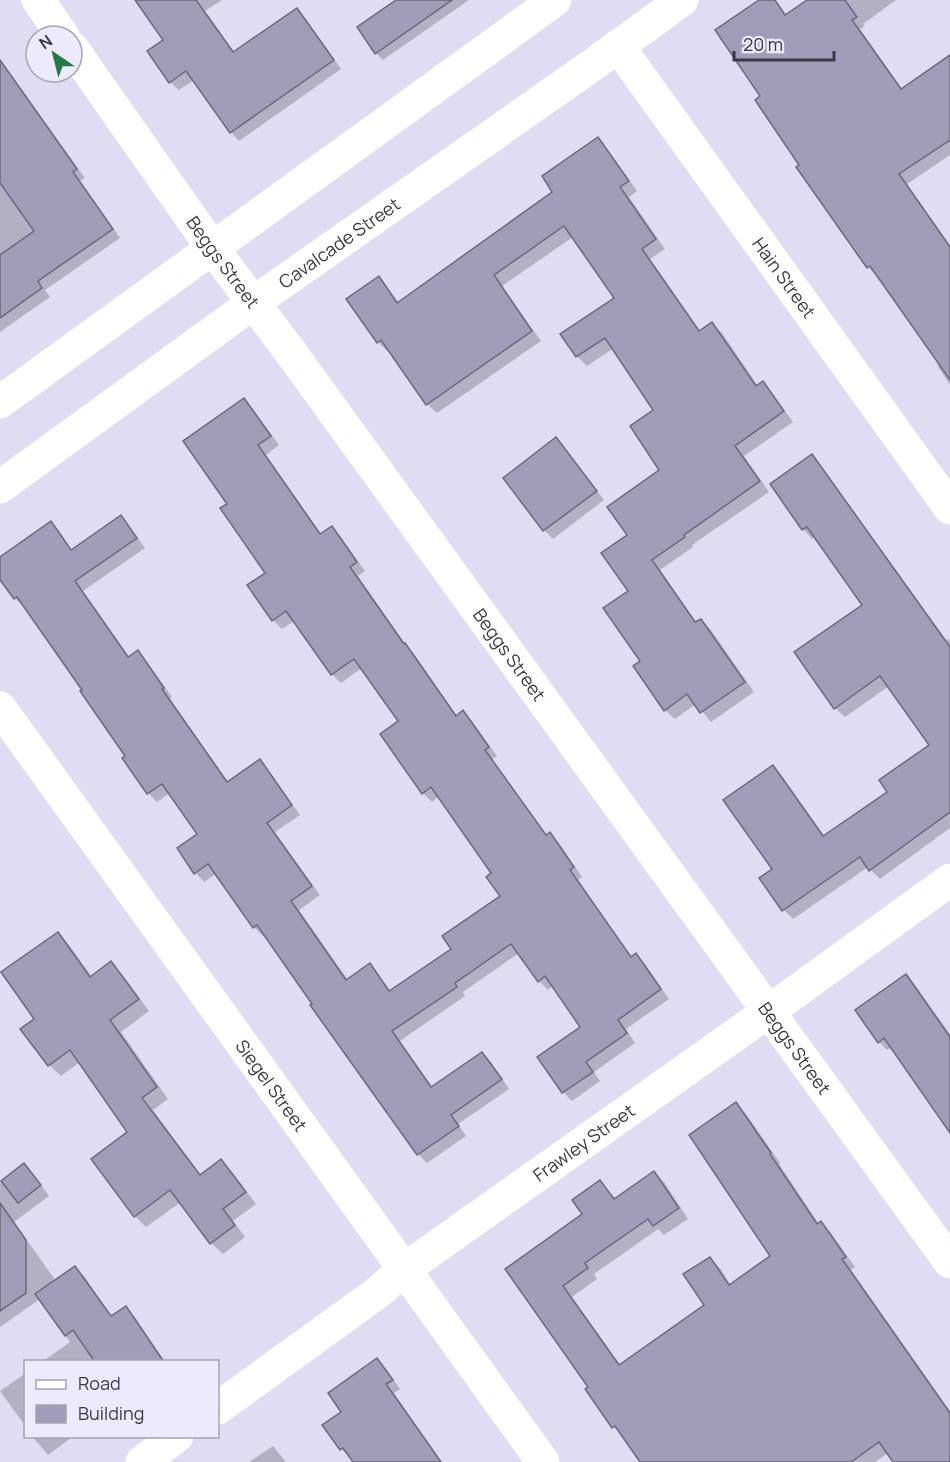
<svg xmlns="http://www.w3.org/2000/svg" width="950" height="1462" font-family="Manrope,sans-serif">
	<rect width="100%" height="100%" fill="#e0dcf4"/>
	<!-- shadow -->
	<g fill="#0003">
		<polygon points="137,0 222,0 205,11 235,53 297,10 305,18 341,69 239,141 231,132 194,80 179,90 170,82 165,40"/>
		<polygon points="395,0 469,0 383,60 376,53 396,2"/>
		<polygon points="762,0 775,0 787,16 810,0 896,0 863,24 865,26 860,29 902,89 950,57 950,155 907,184 950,245 950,385 937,365 940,363 878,275 877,276 868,267 801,165 762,96"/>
		<polygon points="4,68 12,76 85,178 80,181 120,238 45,290 50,297 0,332 0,71"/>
		<polygon points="598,139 607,149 637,191 629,197 665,249 650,259 701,332 712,324 722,333 758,386 763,383 772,393 793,422 744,456 769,492 692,545 693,547 660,570 697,623 701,620 711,630 754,692 711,722 696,704 675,719 665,710 642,661 630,591 629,536 661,470 655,410 614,348 587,366 577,356 616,298 573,237 502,286 541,341 437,413 427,404 390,350 388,352 378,342 379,278 388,288 399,303 555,192"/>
		<polygon points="244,400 253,409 279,445 266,455 322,535 332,528 341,537 365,571 358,576 408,648 414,654 457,716 463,712 472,721 497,756 492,759 547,836 550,834 559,843 582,877 578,880 632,958 636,955 645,964 669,999 626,1029 635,1043 594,1072 600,1081 572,1101 563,1092 583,1027 553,986 548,990 539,981 519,953 463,992 465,996 400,1041 433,1088 482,1054 491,1062 509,1089 458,1124 466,1136 427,1163 418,1154 313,1005 314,1004 266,934 263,936 254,927 216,874 204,882 196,873 199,835 170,793 157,802 148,793 127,756 84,690 25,606 24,607 15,598 0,578 0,559 51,523 60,532 72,551 121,517 129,526 145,548 83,591 130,658 138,652 146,661 172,697 170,699 229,783 260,761 268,770 300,815 275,832 320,895 299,910 348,980 370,965 378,974 391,992 453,950 502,896 493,874 439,796 432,802 423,793 400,722 362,668 341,683 332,674 294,621 282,629 273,620 249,586 267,573 229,504"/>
		<polygon points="556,439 564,448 604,500 553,539 544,530 505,478"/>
		<polygon points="812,456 821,466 946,640 948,639 950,641 950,801 945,805 950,812 950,828 880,879 868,867 793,919 784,910 761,878 774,869 773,767 782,776 825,837 889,792 931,745 889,686 845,717 835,708 864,605 816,536 812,539 803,529"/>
		<polygon points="58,933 69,945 92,977 111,963 122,974 149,1011 121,1032 168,1099 153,1110 201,1176 221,1161 232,1172 256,1204 233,1221 245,1237 223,1254 211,1243 181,1202 146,1227 135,1216 129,1133 80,1062 61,1076 49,1065 23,1029 36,1019"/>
		<polygon points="906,976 914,984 950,1034 950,1127 892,1047 887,1050 879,1042"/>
		<polygon points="736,1104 746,1114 780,1163 779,1164 819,1224 821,1223 831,1233 855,1267 851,1270 950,1411 950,1462 895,1462 888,1453 875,1462 642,1462 624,1437 614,1427 590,1387 507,1269 584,1215 600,1182 616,1199 654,1172 664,1182 688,1219 664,1235 658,1229 594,1274 597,1279 572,1297 621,1366 706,1306 710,1258 720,1268 731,1286 772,1257"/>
		<polygon points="24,1165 33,1174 49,1196 14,1222 56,1281 75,1267 84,1276 112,1317 125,1308 134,1316 165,1362 42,1362 70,1342 40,1299 0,1327 0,1183"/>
		<polygon points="377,1360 386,1369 400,1389 394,1393 442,1462 355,1462 351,1456 350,1457 341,1449 343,1412"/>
		<polygon points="26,1373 26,1427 0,1391"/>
		<polygon points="32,1436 74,1436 48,1455"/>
		<polygon points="273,1446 286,1462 249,1462"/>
	</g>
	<!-- building -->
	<g fill="#a19cb9" stroke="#6c687d" stroke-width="1.5">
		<polygon points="135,0 196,0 233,52 297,8 334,60 230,133 186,71 169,83 147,51 163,40"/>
		<polygon points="396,0 452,0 375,54 357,27"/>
		<polygon points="759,0 775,0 785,15 807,0 845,0 857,17 852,20 901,89 950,55 950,140 899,174 950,247 950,380 870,266 867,268 796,167 799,165 755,100 760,96 715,30"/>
		<polygon points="0,60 77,169 73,172 113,229 38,281 42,288 0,318 0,255 34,231 0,183"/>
		<polygon points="598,137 629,181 620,187 656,239 642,249 699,331 712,322 756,386 763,381 784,411 735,446 760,481 684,535 685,537 652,560 695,622 701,619 745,682 700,713 687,694 664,711 633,666 640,661 603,608 628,591 601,553 627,535 607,507 659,470 630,426 653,410 605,338 576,357 560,334 614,298 564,226 494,275 532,331 426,405 381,340 377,343 346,299 379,276 397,303 552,192 542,176"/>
		<polygon points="244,398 271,436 258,445 320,534 332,526 357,562 350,567 404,644 405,643 456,716 463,710 489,747 485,750 546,835 550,832 574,867 570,870 631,957 636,953 661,989 618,1020 627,1033 586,1062 593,1072 562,1093 537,1057 580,1027 545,976 538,982 511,944 455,983 457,987 392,1031 431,1087 482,1052 502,1079 451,1115 459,1126 417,1155 310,1005 312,1004 257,925 253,928 208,864 194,874 177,848 197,834 162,784 147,794 122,758 125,756 80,691 82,690 17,597 14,599 0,580 0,557 51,521 71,550 121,515 137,538 75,581 128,657 138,650 164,688 162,689 227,782 260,759 292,805 267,823 312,886 291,901 346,980 370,963 389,991 451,949 442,936 500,896 486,877 491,873 431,787 422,794 380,734 398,721 354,659 331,675 286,611 272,621 247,585 265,573 220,508 227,504 183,441"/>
		<polygon points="556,437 597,491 543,531 503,478"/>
		<polygon points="812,454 950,647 950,812 869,871 860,857 782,911 759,878 772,869 723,800 773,765 823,836 887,792 879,780 929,745 880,676 834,709 794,652 862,605 807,527 802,530 770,484"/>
		<polygon points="58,932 90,977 111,961 139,999 110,1020 157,1087 142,1098 200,1175 221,1159 246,1192 223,1209 235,1225 210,1244 170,1190 134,1217 91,1159 127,1132 70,1050 48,1066 20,1029 34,1019 1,972"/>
		<polygon points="906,974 950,1037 950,1133 884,1038 878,1043 855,1010"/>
		<polygon points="736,1102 771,1153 770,1154 817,1224 821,1221 846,1257 842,1259 950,1413 950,1462 893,1462 879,1442 851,1462 640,1462 615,1426 612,1428 585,1389 588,1387 505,1269 582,1214 572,1200 600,1180 614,1199 654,1171 679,1208 653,1226 648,1219 585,1263 588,1268 563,1286 619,1365 704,1305 683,1274 710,1257 729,1285 770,1256 689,1135"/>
		<polygon points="24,1163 41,1185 18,1203 1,1181"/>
		<polygon points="0,1203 26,1240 26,1293 0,1311"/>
		<polygon points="75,1266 111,1316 126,1306 164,1362 95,1362 73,1330 65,1336 35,1294"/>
		<polygon points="377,1358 393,1380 386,1384 441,1462 353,1462 343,1448 340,1450 322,1425 341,1412 328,1393"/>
	</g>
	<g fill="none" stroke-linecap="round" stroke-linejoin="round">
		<!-- street -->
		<g stroke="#fff" stroke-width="33">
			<polyline points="38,0 63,36"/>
			<path id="s1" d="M618 46 950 508"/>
			<path id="s2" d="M72 48 213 249 289 350 950 1262"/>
			<path id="s3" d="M0 708 543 1462"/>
			<path id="s4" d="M218 1408 377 1293 405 1269 769 1011 950 880"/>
			<polyline points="142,1462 177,1436"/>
		</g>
		<!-- secondary -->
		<g stroke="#fff" stroke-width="33">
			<polyline points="0,402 555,0"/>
			<path id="s5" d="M0 487 253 303 591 66 682 0"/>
		</g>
	</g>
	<g text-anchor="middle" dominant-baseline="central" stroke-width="6" stroke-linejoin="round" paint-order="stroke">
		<!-- street labels -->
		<g font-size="18" fill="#3b3942" stroke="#edeafd">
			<text stroke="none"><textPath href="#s5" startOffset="418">Cavalcade Street</textPath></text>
			<text stroke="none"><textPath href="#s2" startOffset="262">Beggs Street</textPath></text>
			<text stroke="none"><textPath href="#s1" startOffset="285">Hain Street</textPath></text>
			<text stroke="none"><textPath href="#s2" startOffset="748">Beggs Street</textPath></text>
			<text stroke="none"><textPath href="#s2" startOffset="1234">Beggs Street</textPath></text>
			<text stroke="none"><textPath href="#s3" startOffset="465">Siegel Street</textPath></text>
			<text stroke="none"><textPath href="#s4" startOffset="452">Frawley Street</textPath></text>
		</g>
	</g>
	<!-- legend -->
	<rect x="24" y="1360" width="195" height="78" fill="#edeafd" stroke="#a6a3b2" stroke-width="1.5"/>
	<rect x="36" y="1380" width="30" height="9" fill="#ffffff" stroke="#a6a3b2" stroke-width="1.5"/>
	<text x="78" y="1390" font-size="18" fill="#3b3942">Road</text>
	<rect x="36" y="1405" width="30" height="18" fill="#a19cb9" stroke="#a6a3b2" stroke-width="1.5"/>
	<text x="78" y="1420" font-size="18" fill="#3b3942">Building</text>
	<!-- north arrow -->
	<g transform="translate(54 54) rotate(325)"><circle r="28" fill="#edeafd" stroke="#a6a3b2" stroke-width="1.5"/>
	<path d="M0-4.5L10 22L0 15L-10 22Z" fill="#257748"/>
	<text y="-9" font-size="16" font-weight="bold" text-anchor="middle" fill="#3b3942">N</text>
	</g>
	<!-- scale -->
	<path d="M734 51v9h100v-9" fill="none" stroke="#3b3942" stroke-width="3"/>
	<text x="743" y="51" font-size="18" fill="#3b3942" stroke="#edeafd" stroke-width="4.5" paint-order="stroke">20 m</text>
</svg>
